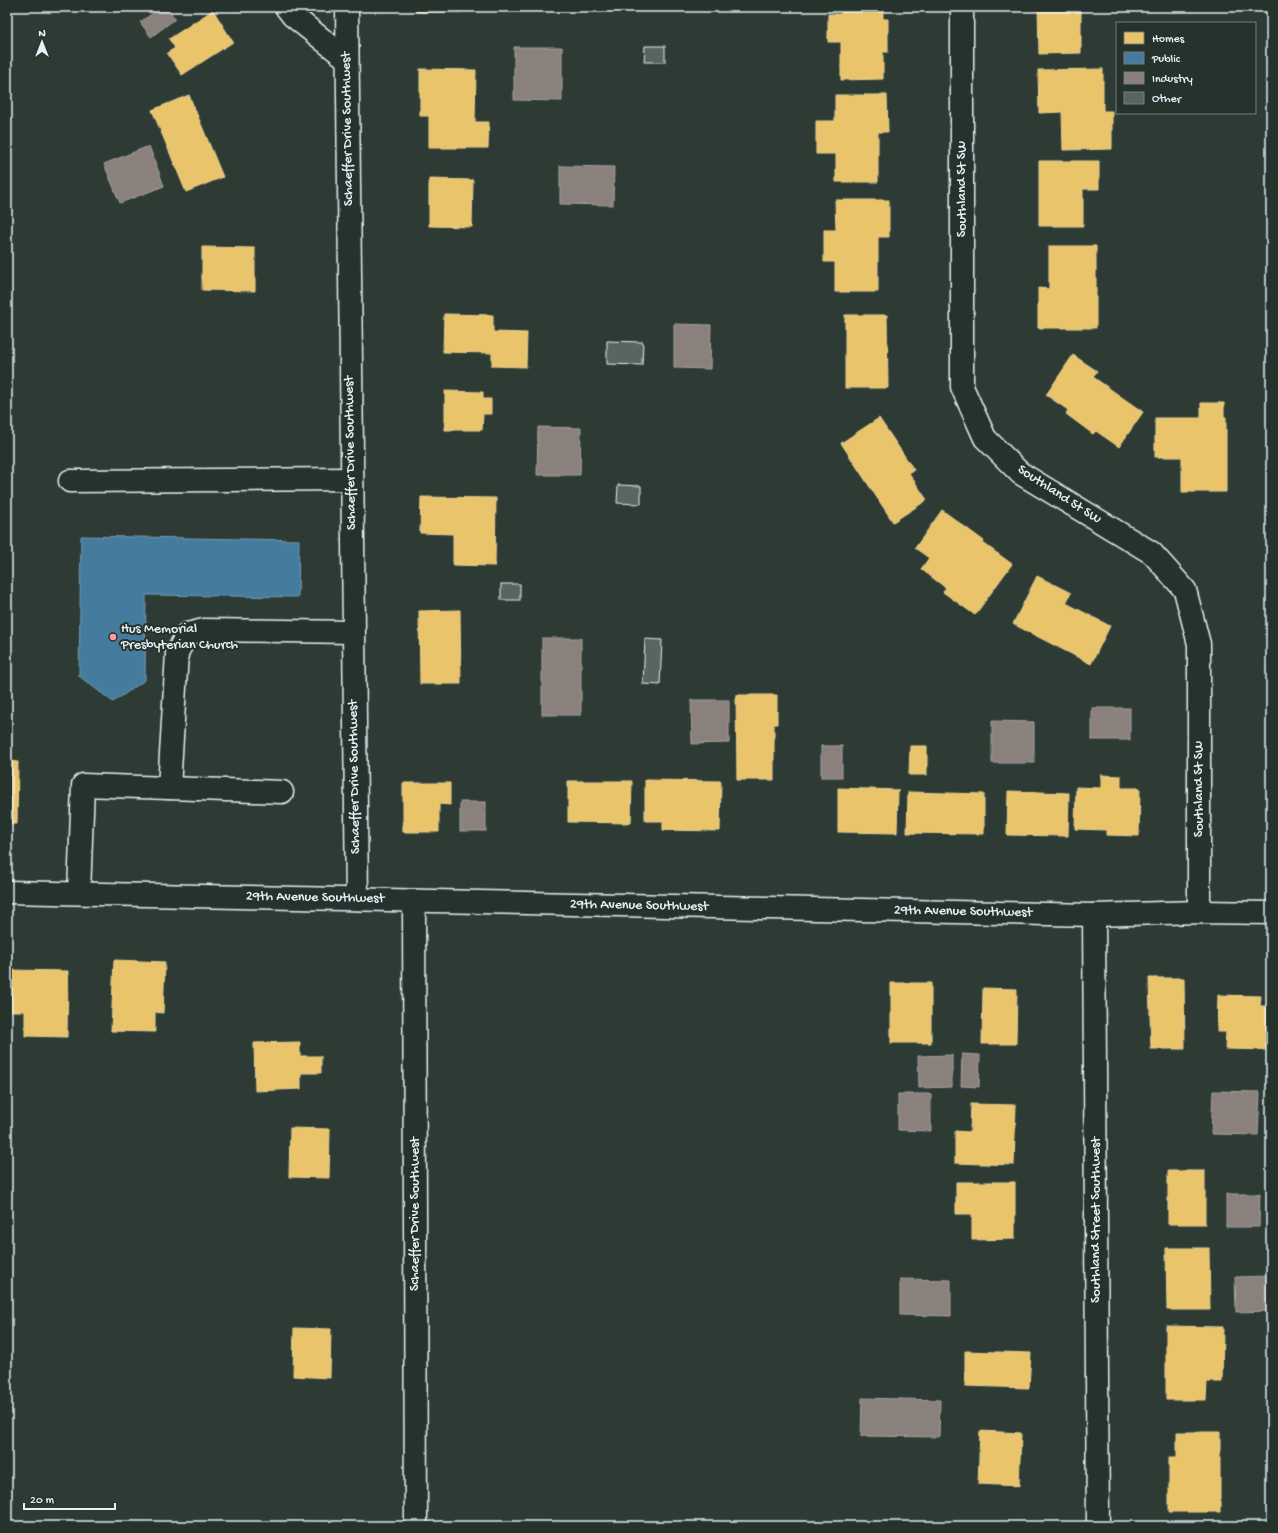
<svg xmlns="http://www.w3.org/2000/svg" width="1278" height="1533" font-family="'Gochi Hand',sans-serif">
	<rect width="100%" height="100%" fill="#2e3b35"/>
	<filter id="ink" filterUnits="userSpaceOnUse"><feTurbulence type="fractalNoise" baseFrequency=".025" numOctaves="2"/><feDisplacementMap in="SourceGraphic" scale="8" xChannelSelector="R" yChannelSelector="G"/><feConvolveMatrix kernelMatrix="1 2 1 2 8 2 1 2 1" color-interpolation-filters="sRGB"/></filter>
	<g filter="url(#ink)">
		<!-- homes -->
		<g fill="#e9c46a" stroke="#e9d295">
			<rect x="416" y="7" width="45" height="5"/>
			<polygon points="841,7 883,7 883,19 888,19 888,52 883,52 883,79 841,80 841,42 828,42 828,14 841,14"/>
			<polygon points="1038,7 1081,7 1081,53 1039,54"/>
			<polygon points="213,10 233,42 182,75 167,53 175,48 169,39"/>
			<polygon points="420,69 476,70 475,122 489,122 488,148 429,148 429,116 420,116"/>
			<polygon points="1103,69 1103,111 1112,111 1112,149 1063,150 1062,112 1039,113 1038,70"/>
			<polygon points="189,95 223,177 186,192 152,110"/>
			<polygon points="835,95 887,95 888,132 878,132 878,182 836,182 836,154 816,154 816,121 835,121"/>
			<polygon points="1039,161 1099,161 1099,189 1083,189 1083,226 1039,226"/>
			<polygon points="429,179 473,180 472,227 429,226"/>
			<polygon points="835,200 889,200 889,237 878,237 878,292 835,292 835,262 824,262 824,230 836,230"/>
			<polygon points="1049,246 1096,246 1096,328 1038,328 1038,288 1049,289"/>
			<polygon points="202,247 255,248 255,291 202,290"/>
			<polygon points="444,314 493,315 493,332 527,333 526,367 492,366 492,353 443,352"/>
			<polygon points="845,315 887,315 888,388 845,388"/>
			<polygon points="1073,355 1097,371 1093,377 1143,412 1119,447 1096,431 1093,434 1066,414 1068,410 1046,395"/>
			<polygon points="445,391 483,392 483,399 491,399 491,414 483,414 482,430 445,430"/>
			<polygon points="1201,403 1224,403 1224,417 1226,417 1226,492 1182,492 1182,457 1155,457 1155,418 1201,418"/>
			<polygon points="879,418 914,470 909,473 927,500 893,522 841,443"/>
			<polygon points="421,497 496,498 495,566 453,565 453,534 420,533"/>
			<polygon points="942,510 984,541 983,543 1012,564 975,615 943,592 946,588 921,569 929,558 915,548"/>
			<polygon points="1037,576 1071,593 1066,603 1110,626 1091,664 1013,624"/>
			<polygon points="460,610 461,684 420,684 419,611"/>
			<polygon points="736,695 777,695 777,724 774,724 774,780 737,780"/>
			<polygon points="910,746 927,746 927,775 909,775"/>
			<polygon points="7,761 18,762 17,824 7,824"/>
			<polygon points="1101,775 1121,776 1121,788 1140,788 1139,836 1106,835 1106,830 1075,829 1076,787 1101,788"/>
			<polygon points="645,780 721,781 720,831 663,830 663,821 645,821"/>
			<polygon points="568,781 632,781 631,823 568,822"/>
			<polygon points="403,783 450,783 450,805 439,804 439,832 403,832"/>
			<polygon points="838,788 898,790 897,833 838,832"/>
			<polygon points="1008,791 1069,793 1068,836 1007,835"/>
			<polygon points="908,792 984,794 984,834 907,833"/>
			<polygon points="114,960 165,962 163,1013 155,1012 155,1032 111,1031"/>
			<polygon points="7,970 68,971 67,1037 25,1036 25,1011 7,1011"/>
			<polygon points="1149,978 1184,978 1185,1049 1151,1049"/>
			<rect x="891" y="983" width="40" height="60"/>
			<polygon points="983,988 1017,989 1016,1044 982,1044"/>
			<polygon points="1218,995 1261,996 1260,1006 1271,1006 1271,1050 1225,1049 1226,1032 1217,1032"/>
			<polygon points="300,1042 300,1056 321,1056 321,1073 301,1073 301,1089 255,1091 254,1043"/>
			<polygon points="971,1104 1016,1105 1014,1165 955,1163 955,1131 970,1132"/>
			<polygon points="290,1128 330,1129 329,1178 289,1177"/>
			<rect x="1168" y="1171" width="37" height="53"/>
			<polygon points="956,1182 1015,1182 1015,1239 972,1240 972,1214 956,1214"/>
			<polygon points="1166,1248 1209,1248 1210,1310 1167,1310"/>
			<polygon points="1166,1326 1223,1327 1222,1382 1207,1382 1206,1400 1166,1400"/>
			<polygon points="294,1328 331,1329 330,1378 293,1376"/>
			<polygon points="965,1351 1031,1353 1029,1388 965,1386"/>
			<polygon points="980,1431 1021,1433 1019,1486 978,1484"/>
			<polygon points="1177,1432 1220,1432 1220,1512 1169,1512 1169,1457 1177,1457"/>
		</g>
		<!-- public -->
		<polygon fill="#457b9d" stroke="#769eb8" points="81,536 299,540 298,597 146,595 145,680 113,702 79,676"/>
		<!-- industry -->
		<g fill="#8a817c" stroke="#a6a3a1">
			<polygon points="162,7 167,7 175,19 151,37 140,22"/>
			<polygon points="514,47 562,47 562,101 514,100"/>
			<polygon points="149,146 164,186 120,203 104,164"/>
			<polygon points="560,166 614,167 613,205 560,204"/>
			<polygon points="674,324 711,325 710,369 674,368"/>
			<polygon points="538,427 581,428 580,475 537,475"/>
			<rect x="542" y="638" width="39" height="77"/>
			<polygon points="691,700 729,700 729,743 692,744"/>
			<rect x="1092" y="708" width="38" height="32"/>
			<polygon points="992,721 1034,722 1034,763 992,763"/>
			<rect x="821" y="746" width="21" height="31"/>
			<rect x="460" y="802" width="26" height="29"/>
			<polygon points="962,1054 980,1055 979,1087 961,1086"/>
			<polygon points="952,1055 952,1087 919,1088 918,1056"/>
			<polygon points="1213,1091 1260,1092 1258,1135 1211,1134"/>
			<polygon points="898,1094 931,1094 931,1131 898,1130"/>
			<polygon points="1226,1194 1260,1194 1259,1227 1226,1227"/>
			<polygon points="1271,1276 1271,1311 1236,1312 1235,1277"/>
			<polygon points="900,1279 951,1280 951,1316 900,1315"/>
			<polygon points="862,1398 940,1400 939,1437 861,1436"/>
		</g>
		<!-- building -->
		<g fill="#596563" stroke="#e8f1f8">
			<polygon points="645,46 665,46 665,62 644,62"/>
			<polygon points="607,341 643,342 642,365 607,364"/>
			<polygon points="618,485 641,486 641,504 617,503"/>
			<rect x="501" y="584" width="19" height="16"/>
			<polygon points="645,639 662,640 660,685 643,684"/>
		</g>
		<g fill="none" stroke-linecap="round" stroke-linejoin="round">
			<defs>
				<g id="minor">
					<polyline points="286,7 293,16 347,59"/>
					<polyline points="347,7 357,899"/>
					<polyline points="962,7 962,387 985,438 1020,473 1152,553 1185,590 1199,644 1199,912"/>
					<polyline points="70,481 352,479"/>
					<polyline points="169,788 177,653 187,634 204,630 353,632"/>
					<polyline points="7,892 1094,915 1199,912 1271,913"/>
					<polyline points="79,893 83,785 282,792"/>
					<polyline points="414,901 416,1526"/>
					<polyline points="1094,915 1098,1526"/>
				</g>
			</defs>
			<!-- minor casing -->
			<use href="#minor" stroke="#e8f1f8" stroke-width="25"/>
			<!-- minor -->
			<use href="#minor" stroke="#26332d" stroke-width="22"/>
		</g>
	</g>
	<!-- markers -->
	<circle fill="#ff9aa2" stroke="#26332d" stroke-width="1.5" cx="113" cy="637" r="4"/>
	<g text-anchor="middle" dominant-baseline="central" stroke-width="4" stroke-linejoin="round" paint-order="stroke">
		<!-- street labels -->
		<g font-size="14" fill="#e8f1f8" stroke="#26332d">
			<text transform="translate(348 129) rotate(-91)">Schaeffer Drive Southwest</text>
			<text transform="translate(962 189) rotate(-90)">Southland St SW</text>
			<text transform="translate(351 453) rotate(-91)">Schaeffer Drive Southwest</text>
			<text transform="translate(1059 495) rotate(33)">Southland St SW</text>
			<text transform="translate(355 777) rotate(-91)">Schaeffer Drive Southwest</text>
			<text transform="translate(1199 789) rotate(-90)">Southland St SW</text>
			<text transform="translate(315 898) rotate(1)">29th Avenue Southwest</text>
			<text transform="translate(639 906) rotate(1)">29th Avenue Southwest</text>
			<text transform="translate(963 912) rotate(1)">29th Avenue Southwest</text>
			<text transform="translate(415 1214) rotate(-90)">Schaeffer Drive Southwest</text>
			<text transform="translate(1096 1220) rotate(-90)">Southland Street Southwest</text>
		</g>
		<!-- poi labels -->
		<g font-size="14" fill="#e8f1f8" stroke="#26332d" text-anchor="start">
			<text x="121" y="629">Hus Memorial<tspan x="121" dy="16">Presbyterian Church</tspan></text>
		</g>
	</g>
	<!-- margin -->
	<rect width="1278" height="1533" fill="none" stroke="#26332d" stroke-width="24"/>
	<rect x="12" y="12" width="1254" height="1509" fill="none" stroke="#e8f1f8" stroke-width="1.5" filter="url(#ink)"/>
	<!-- legend -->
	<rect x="1116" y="22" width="140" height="92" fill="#26332d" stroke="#747f7e"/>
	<rect x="1124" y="32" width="20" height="12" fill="#e9c46a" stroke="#747f7e"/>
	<text x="1152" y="42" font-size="12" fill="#e8f1f8">Homes</text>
	<rect x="1124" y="52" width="20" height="12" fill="#457b9d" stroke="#747f7e"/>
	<text x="1152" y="62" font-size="12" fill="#e8f1f8">Public</text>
	<rect x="1124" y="72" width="20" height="12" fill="#8a817c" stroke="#747f7e"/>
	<text x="1152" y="82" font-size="12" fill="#e8f1f8">Industry</text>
	<rect x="1124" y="92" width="20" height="12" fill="#596563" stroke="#747f7e"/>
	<text x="1152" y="102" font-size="12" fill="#e8f1f8">Other</text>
	<!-- north arrow -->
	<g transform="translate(42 42)" stroke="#26332d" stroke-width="3" paint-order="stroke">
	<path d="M0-3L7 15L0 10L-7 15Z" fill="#e8f1f8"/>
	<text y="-6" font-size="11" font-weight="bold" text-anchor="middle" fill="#e8f1f8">N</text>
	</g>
	<!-- scale -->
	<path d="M24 1503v6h91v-6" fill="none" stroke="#e8f1f8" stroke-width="2"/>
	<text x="30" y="1503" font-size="12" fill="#e8f1f8" stroke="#26332d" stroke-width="3" paint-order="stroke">20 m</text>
</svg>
